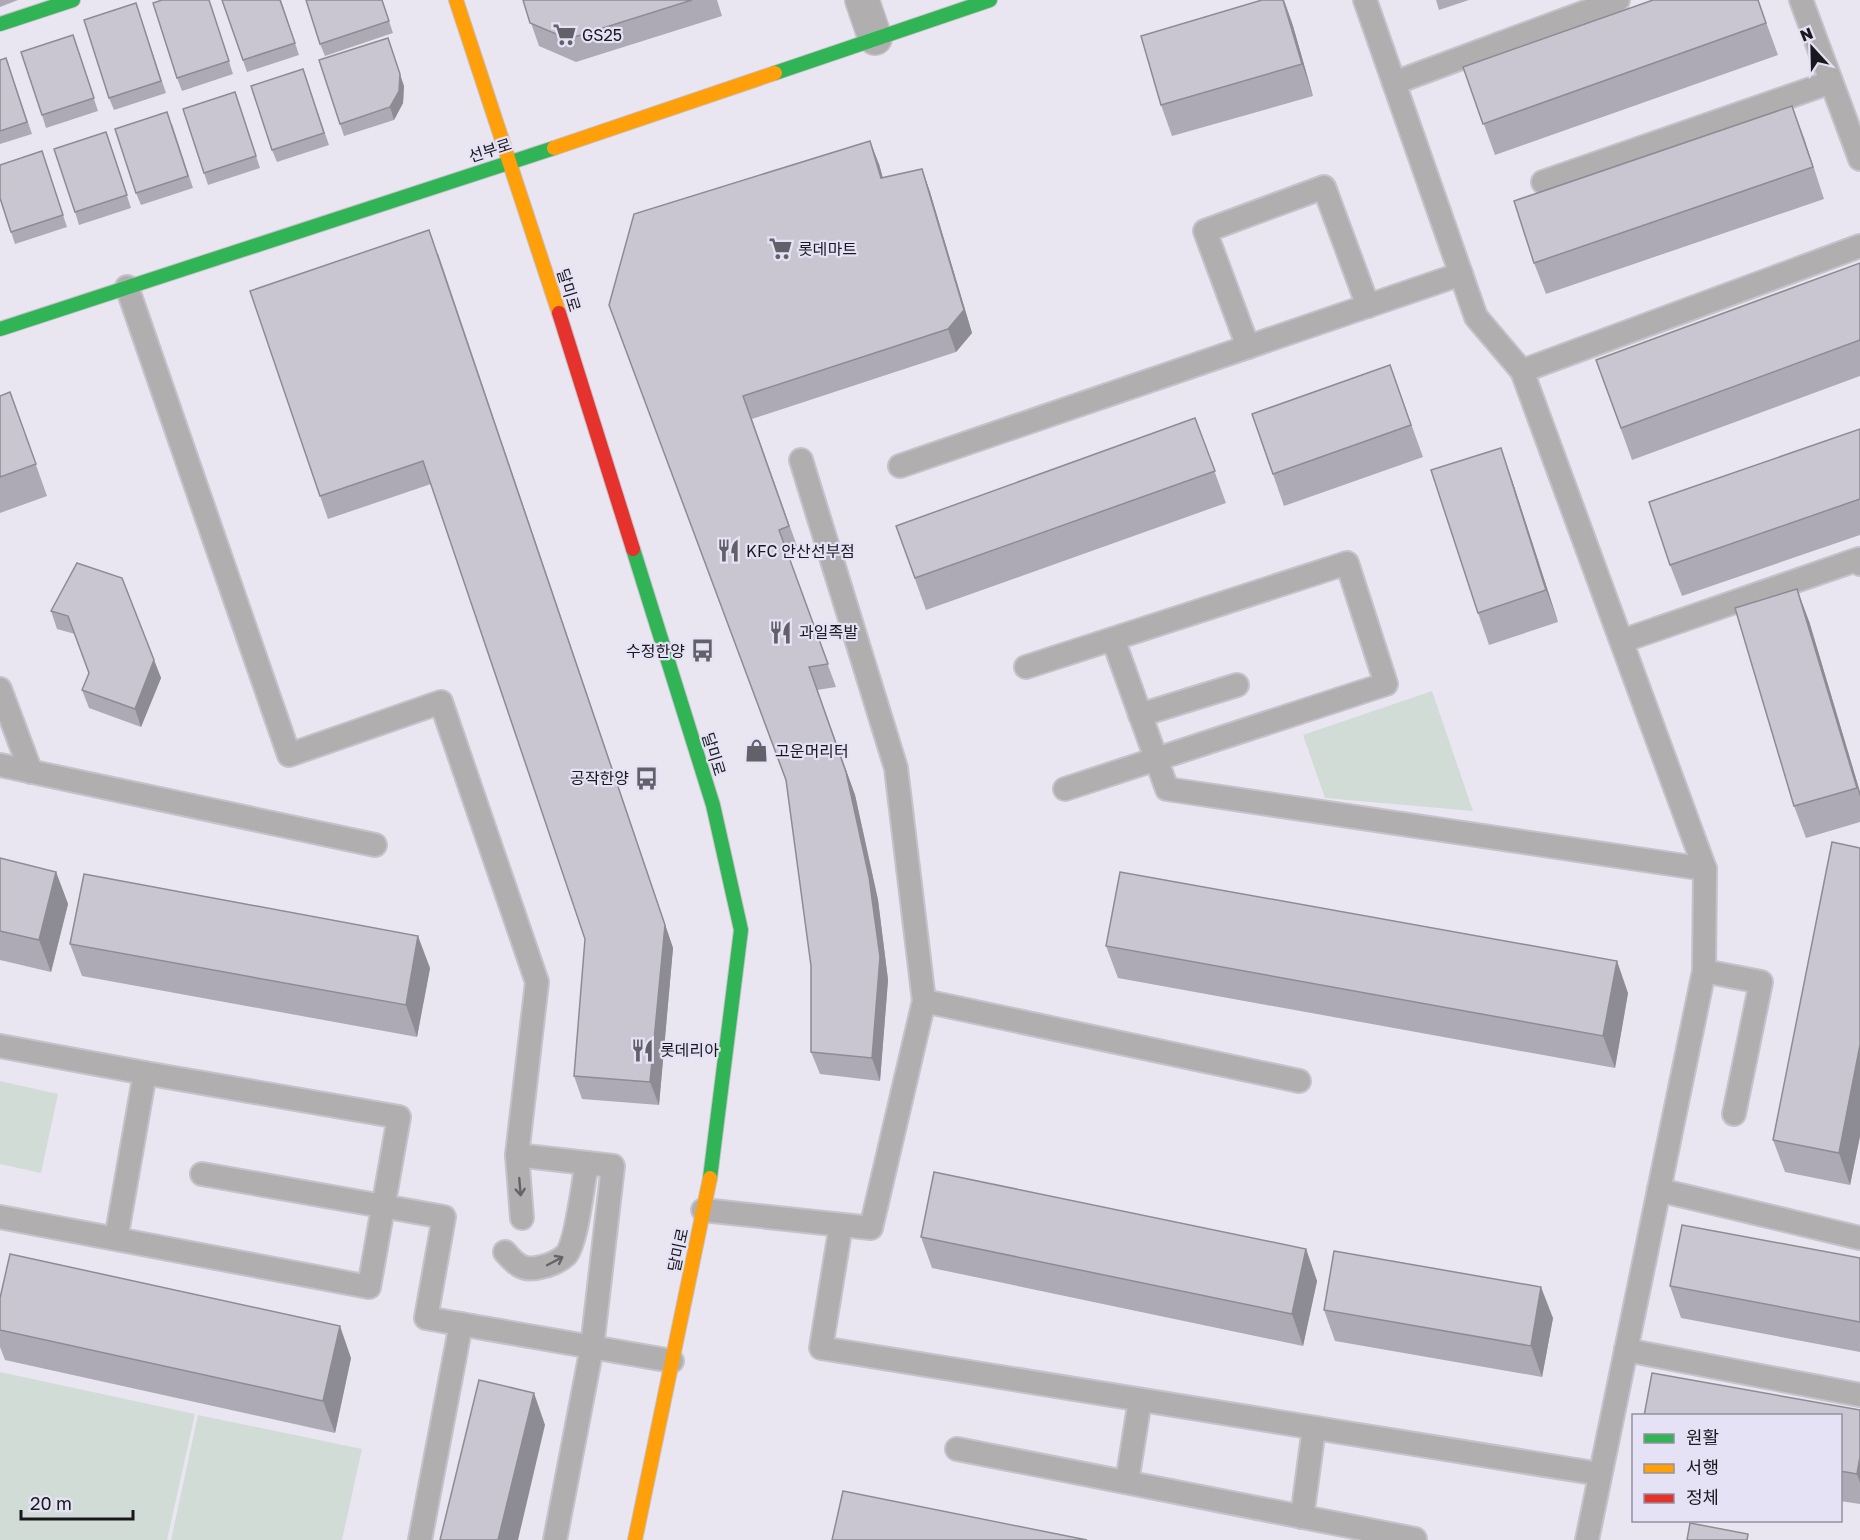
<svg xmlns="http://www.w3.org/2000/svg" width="1860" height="1540" font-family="'Golos Text','Noto Sans KR',sans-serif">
	<rect width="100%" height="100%" fill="#e9e6f1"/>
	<!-- green -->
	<g fill="#d2dcd7">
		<polygon points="1432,691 1473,811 1325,798 1303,735"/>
		<polygon points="0,1081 58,1094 41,1173 0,1164"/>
		<polygon points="0,1372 195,1414 167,1540 0,1540"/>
		<polygon points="198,1415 362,1449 342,1540 171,1540"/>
	</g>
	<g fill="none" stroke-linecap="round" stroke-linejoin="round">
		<defs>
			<g id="lane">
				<polyline points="1365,0 1476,317 1522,371 1705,869 1704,971 1587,1540"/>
				<polyline points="1801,0 1860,159"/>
				<polyline points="1394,83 1618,0"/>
				<polyline points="1543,182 1831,82"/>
				<polyline points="127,287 289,755 441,702 537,982 517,1155 613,1166 592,1347 555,1540"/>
				<polyline points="1248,347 1205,231 1324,187 1368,306"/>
				<polyline points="1522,371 1860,246"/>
				<polyline points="900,466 1461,274"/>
				<polyline points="1113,639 1167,789 1705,869"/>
				<polyline points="1622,641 1859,559 1860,564"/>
				<polyline points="1026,667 1347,563 1386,684 1065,789"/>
				<polyline points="0,689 31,772"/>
				<polyline points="1140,715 1237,685"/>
				<polyline points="0,765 375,845"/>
				<polyline points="1704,971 1761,982 1734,1114"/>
				<polyline points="924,1001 1299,1081"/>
				<polyline points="0,1046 145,1073"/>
				<polyline points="517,1155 522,1218"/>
				<polyline points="202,1174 444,1217 426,1318 672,1361"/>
				<polyline points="1659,1190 1860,1238"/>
				<polyline points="703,1210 871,1228 924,1001 896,768 801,460"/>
				<polyline points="0,1217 369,1287 399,1117 145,1073 116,1239"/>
				<polyline points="841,1225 821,1348 1600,1474"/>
				<path d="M505 1252C516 1265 524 1272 541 1267 548 1266 560 1261 566 1255 577 1242 583 1182 587 1163"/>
				<polyline points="1626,1350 1860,1395"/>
				<polyline points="957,1449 1415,1539"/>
				<polyline points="1127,1482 1140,1400"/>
				<polyline points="1302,1517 1314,1428"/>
				<polyline points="420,1540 461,1324"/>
			</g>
			<polyline id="street" points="862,0 875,38"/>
			<g id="fast">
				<polyline points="0,24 73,0"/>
				<polyline points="775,73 990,0"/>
				<polyline points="0,329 554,148"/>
				<polyline points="633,549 713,805 741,930 710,1178"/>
			</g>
			<g id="slow">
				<polyline points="456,0 559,313"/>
				<polyline points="554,148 775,73"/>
				<polyline points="635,1540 710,1178"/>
			</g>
			<polyline id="jam" points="559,313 633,549"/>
		</defs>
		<!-- lane casing -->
		<use href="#lane" stroke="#c5c2ca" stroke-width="26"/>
		<!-- street casing -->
		<use href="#street" stroke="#c5c2ca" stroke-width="36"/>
		<!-- fast casing -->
		<use href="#fast" stroke="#c5c2ca" stroke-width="16"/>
		<!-- slow casing -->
		<use href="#slow" stroke="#c5c2ca" stroke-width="16"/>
		<!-- jam casing -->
		<use href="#jam" stroke="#c5c2ca" stroke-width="16"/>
		<!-- lane -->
		<use href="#lane" stroke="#b0aeaf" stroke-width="22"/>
		<!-- street -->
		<use href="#street" stroke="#b0aeaf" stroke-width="33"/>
		<!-- fast -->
		<use href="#fast" stroke="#30b455" stroke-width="14"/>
		<!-- slow -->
		<use href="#slow" stroke="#ff9f0a" stroke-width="14"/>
		<!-- jam -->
		<use href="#jam" stroke="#e5322d" stroke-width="14"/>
	</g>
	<!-- wall -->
	<g fill="#adaab5">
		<polygon points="0,0 18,0 0,7"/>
		<polygon points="209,0 233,74 182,91 177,78"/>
		<polygon points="222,0 281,0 299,55 247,72"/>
		<polygon points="382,0 393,33 325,56 320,44"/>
		<polygon points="523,0 717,0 722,16 576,62 539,46"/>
		<polygon points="1284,0 1293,26 1313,96 1172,136 1161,105"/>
		<polygon points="1436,0 1469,0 1439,10"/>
		<polygon points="1758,0 1778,55 1495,155 1463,67"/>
		<polygon points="140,15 166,93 114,110 109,98"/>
		<polygon points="77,47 98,111 46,128 42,115"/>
		<polygon points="6,58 32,134 0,144 0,60"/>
		<polygon points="303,69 329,145 277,162 272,150"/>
		<polygon points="404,86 403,103 394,120 344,136 340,124"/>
		<polygon points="239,104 260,168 208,185 204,173"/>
		<polygon points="1792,106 1824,199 1546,294 1534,263"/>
		<polygon points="172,124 193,188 141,205 136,193"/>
		<polygon points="110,144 131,208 79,225 75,212"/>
		<polygon points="42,151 67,227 15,244 11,232"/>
		<polygon points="879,164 883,178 922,169 930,192 972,333 956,352 752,419 798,549 787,553 836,687 817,690 855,795 878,900 888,980 880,1081 820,1074 811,1052 811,966 786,781 609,305"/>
		<polygon points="438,253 673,948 659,1105 582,1099 574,1076 585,939 431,484 328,519 320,496"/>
		<polygon points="1860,263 1860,376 1632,460 1596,360"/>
		<polygon points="1390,365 1423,457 1284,506 1252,414"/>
		<polygon points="10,392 47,496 0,513 0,396"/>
		<polygon points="1195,418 1226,503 926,610 896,526"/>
		<polygon points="1860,429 1860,535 1682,596 1670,565"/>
		<polygon points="1512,480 1558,622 1489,645 1478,613"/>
		<polygon points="122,578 161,678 141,727 89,708 82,690 89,673 75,634 57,629 51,611"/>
		<polygon points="1809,621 1860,792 1860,822 1806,838 1794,806"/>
		<polygon points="1860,848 1860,1136 1850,1185 1785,1172 1773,1140"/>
		<polygon points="0,858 56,872 68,904 51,972 0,960"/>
		<polygon points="70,944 430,968 417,1037 82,976"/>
		<polygon points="1106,946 1628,993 1615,1068 1118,978"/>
		<polygon points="921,1237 1306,1249 1317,1281 1303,1346 932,1268"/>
		<polygon points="1860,1258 1860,1352 1681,1318 1670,1286"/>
		<polygon points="0,1298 351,1358 335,1433 5,1360 0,1347"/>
		<polygon points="1324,1310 1553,1318 1542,1377 1335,1341"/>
		<polygon points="1860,1410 1860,1504 1840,1501 1840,1416"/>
	</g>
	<!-- shaded-wall -->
	<g fill="#8d8b93">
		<polygon points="1284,0 1293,26 1313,96 1302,64"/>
		<polygon points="388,38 404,86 403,103 394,120 390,107"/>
		<polygon points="1792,106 1804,138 1824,199 1813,167"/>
		<polygon points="870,141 879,164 889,201 881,178"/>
		<polygon points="922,169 930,192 972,333 956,352 948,329"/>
		<polygon points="429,230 673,948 659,1105 650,1082"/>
		<polygon points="1501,448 1512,480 1558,622 1546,590"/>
		<polygon points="1797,589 1809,621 1860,792 1860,797"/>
		<polygon points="154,660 161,678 141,727 135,709"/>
		<polygon points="809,667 855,795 878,900 888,980 880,1081 872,1058"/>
		<polygon points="56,872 68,904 51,972 39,940"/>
		<polygon points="418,936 430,968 417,1037 406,1005"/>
		<polygon points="1617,961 1628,993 1615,1068 1603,1036"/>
		<polygon points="1860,1045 1860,1136 1850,1185 1839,1153"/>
		<polygon points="1306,1249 1317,1281 1303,1346 1292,1314"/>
		<polygon points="1541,1287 1553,1318 1542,1377 1531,1346"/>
		<polygon points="340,1326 351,1358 335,1433 323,1401"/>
		<polygon points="534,1393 545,1425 518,1540 498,1540"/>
		<polygon points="1860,1457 1860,1483 1857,1474"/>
	</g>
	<!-- building -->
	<g fill="#c9c6d2" stroke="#8d8b93" stroke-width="1.5">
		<polygon points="162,0 209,0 229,61 177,78 153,3"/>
		<polygon points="222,0 280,0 295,43 243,60"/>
		<polygon points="306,0 382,0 389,21 320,44"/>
		<polygon points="523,0 692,0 568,39 530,23"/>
		<polygon points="1262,0 1283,0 1302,64 1161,105 1141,36"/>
		<polygon points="1653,0 1758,0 1766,23 1483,124 1463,67"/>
		<polygon points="136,3 161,81 109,98 84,20"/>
		<polygon points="73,35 94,98 42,115 21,52"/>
		<polygon points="388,38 400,74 399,91 390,107 340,124 319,60"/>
		<polygon points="6,58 27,122 0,131 0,60"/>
		<polygon points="303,69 324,133 272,150 251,86"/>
		<polygon points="235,92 256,156 204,173 183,109"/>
		<polygon points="1792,106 1813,167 1534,263 1514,201"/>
		<polygon points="167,112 188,176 136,193 115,129"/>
		<polygon points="106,132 127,195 75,212 54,149"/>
		<polygon points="870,141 881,178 922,169 964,310 948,329 743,396 789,526 779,530 828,664 809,667 846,772 869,877 880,957 872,1058 811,1052 811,966 786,780 609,305 634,214"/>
		<polygon points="42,151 63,215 11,232 0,198 0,165"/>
		<polygon points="429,230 665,925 650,1082 574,1076 585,939 423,461 320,496 250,291"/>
		<polygon points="1860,263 1860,340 1621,428 1596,360"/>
		<polygon points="1390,365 1411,425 1273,474 1252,414"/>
		<polygon points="10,392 36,464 0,477 0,396"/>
		<polygon points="1195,418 1215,471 915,578 896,526"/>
		<polygon points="1860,429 1860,499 1670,565 1649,502"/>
		<polygon points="1501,448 1546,590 1478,613 1431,470"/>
		<polygon points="77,563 122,578 154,660 135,709 82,690 89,673 68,616 51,611"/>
		<polygon points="1797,589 1857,788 1794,806 1735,608"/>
		<polygon points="1832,842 1860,848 1860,1045 1839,1153 1773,1140"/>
		<polygon points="0,858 56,872 39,940 0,931"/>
		<polygon points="1120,872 1617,961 1603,1036 1106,946"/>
		<polygon points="84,874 418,936 406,1005 70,944"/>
		<polygon points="934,1172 1306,1249 1292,1314 921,1237"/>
		<polygon points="1682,1225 1860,1258 1860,1322 1670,1286"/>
		<polygon points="1334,1251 1541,1287 1531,1346 1324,1310"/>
		<polygon points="10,1254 340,1326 323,1401 0,1330 0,1298"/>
		<polygon points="1652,1373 1860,1410 1860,1457 1857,1474 1840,1471 1840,1416 1644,1416"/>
		<polygon points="479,1380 534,1393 498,1540 440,1540"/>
		<polygon points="843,1491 1087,1540 832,1540"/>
		<polygon points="1690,1523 1748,1534 1747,1540 1687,1540"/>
	</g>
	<!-- one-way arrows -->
	<defs><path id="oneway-shaft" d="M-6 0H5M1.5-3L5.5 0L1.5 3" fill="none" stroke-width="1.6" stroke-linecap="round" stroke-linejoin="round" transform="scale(1.5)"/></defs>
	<g stroke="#656367">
		<use href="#oneway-shaft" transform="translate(520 1187) rotate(85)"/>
		<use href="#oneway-shaft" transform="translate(555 1261) rotate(-28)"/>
	</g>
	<!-- icons -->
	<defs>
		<symbol id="supermarket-bare" viewBox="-9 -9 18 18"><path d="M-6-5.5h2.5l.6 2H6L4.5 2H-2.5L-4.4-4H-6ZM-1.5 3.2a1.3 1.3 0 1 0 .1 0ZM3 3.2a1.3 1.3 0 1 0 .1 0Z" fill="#626068" stroke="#e6e2f5" stroke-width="2.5" paint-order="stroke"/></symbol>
		<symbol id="restaurant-bare" viewBox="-9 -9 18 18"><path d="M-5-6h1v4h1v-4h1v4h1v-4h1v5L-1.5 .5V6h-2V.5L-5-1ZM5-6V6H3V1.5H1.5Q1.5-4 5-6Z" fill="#626068" stroke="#e6e2f5" stroke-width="2.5" paint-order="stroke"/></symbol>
		<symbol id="bus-bare" viewBox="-9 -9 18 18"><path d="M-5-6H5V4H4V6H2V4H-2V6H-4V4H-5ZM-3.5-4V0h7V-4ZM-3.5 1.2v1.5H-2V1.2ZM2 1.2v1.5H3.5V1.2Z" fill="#626068" stroke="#e6e2f5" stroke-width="2.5" paint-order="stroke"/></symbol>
		<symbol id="shop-bare" viewBox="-9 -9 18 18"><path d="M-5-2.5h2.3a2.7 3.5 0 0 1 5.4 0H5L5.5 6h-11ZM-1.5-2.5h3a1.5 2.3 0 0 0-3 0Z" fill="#626068" stroke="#e6e2f5" stroke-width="2.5" paint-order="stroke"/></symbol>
	</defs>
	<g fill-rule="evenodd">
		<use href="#supermarket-bare" x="548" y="18" width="33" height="33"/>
		<use href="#supermarket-bare" x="764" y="232" width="33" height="33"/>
		<use href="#restaurant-bare" x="712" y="534" width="33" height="33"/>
		<use href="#restaurant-bare" x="764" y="616" width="33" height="33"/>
		<use href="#bus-bare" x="686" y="634" width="33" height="33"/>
		<use href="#shop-bare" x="740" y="734" width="33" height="33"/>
		<use href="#bus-bare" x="630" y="762" width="33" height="33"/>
		<use href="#restaurant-bare" x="626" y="1034" width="33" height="33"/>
	</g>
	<g text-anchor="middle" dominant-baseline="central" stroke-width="4.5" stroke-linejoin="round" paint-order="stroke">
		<!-- poi labels -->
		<g font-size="16" fill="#1a181f" stroke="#e6e2f5" text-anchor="start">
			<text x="582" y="35">GS25</text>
			<text x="798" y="249">롯데마트</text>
			<text x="746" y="551">KFC 안산선부점</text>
			<text x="799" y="632">과일족발</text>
			<text x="685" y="651" text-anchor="end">수정한양</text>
			<text x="775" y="751">고운머리터</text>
			<text x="629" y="778" text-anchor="end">공작한양</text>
			<text x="660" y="1050">롯데리아</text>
		</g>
		<!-- street labels -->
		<g font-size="16" fill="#1a181f" stroke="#e6e2f5">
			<text transform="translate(490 150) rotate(-18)">선부로</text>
			<text transform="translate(569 290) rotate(73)">달미로</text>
			<text transform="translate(714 754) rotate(73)">달미로</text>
			<text transform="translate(678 1250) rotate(-78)">달미로</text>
		</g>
	</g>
	<!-- legend -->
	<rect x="1632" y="1414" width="210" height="108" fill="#e6e2f5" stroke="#94919f" stroke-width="1.5"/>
	<rect x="1644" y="1434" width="30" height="9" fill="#30b455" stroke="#94919f" stroke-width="1.5"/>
	<text x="1686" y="1444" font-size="18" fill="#1a181f">원활</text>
	<rect x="1644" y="1464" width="30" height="9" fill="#ff9f0a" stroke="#94919f" stroke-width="1.5"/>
	<text x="1686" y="1474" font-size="18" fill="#1a181f">서행</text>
	<rect x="1644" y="1494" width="30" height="9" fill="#e5322d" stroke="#94919f" stroke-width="1.5"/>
	<text x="1686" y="1504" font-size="18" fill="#1a181f">정체</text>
	<!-- north arrow -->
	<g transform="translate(1812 48) rotate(338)" stroke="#e6e2f5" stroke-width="4.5" paint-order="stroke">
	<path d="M0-4.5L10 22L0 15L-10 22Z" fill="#1a181f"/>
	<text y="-9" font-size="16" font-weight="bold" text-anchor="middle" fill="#1a181f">N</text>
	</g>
	<!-- scale -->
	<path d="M21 1510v9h112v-9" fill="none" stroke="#1a181f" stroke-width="3"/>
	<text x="30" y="1510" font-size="18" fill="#1a181f" stroke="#e6e2f5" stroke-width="4.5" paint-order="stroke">20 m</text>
</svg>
